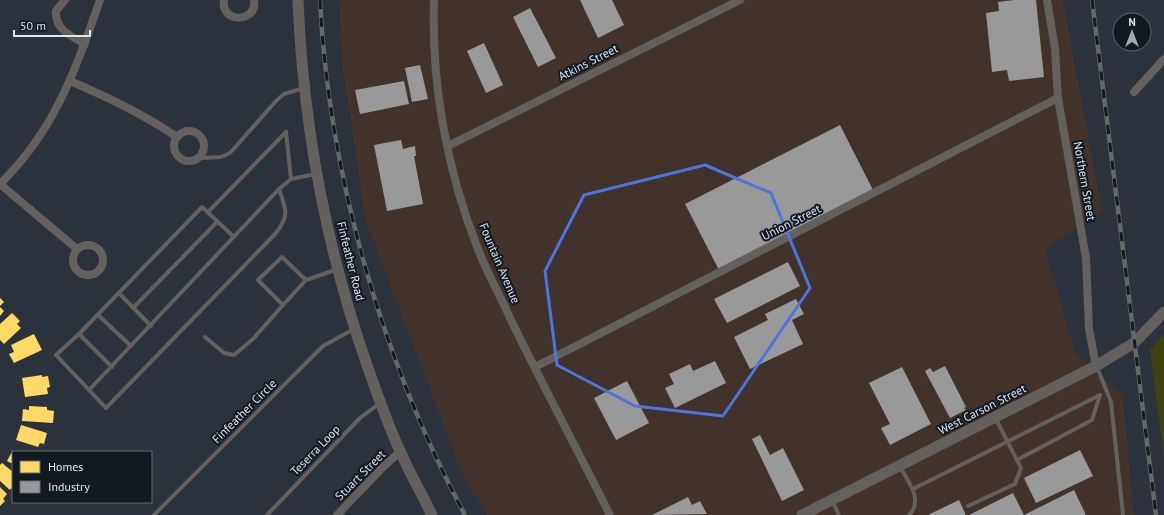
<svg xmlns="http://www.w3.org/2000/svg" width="1164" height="515" font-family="'PT Sans',sans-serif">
	<rect width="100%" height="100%" fill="#2b323c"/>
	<!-- industrial -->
	<polygon fill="#41332c" points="339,0 1063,0 1102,211 1045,249 1075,352 1123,397 1134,515 487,515 463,476 366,221 342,63"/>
	<!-- green -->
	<polygon fill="#3e4213" points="1164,334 1164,458 1150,350"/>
	<!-- homes -->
	<g fill="#ffd966">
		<polygon points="0,298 4,302 0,306"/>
		<polygon points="0,307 4,311 0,316"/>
		<polygon points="12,313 20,321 17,324 21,328 4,344 0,340 0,324"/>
		<polygon points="34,334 42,350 14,363 9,354 14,352 11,345"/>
		<polygon points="42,375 42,377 48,376 50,387 47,388 48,394 25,397 22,378"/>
		<polygon points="29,406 47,407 47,410 54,411 53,423 22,421 23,409 29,410"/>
		<polygon points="21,425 47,433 44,444 40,443 38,447 16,440"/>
		<polygon points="13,450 13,464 7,461"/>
		<polygon points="2,463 13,472 13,490 11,488 10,490 0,481 0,465"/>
		<polygon points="0,487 7,494 3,499 5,501 0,506"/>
	</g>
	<!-- industry -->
	<g fill="#999">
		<polygon points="580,0 612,0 624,25 598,38"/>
		<polygon points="1014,0 1036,0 1044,77 1009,81 1007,70 992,72 986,13 999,11 998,2"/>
		<polygon points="530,8 556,58 538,67 513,17"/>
		<polygon points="484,43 503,85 486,93 467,51"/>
		<polygon points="420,65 428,99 412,102 405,68"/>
		<polygon points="404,81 409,104 360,114 355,90"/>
		<polygon points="840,125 874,192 719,270 685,204"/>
		<polygon points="401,140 403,149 415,146 416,156 414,156 423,204 387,211 374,145"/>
		<polygon points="788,262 800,286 727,323 714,299"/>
		<polygon points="796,299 804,314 792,320 803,344 750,369 734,337 768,320 765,314"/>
		<polygon points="715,361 726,383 675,408 665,388 674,384 669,374 690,364 693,371"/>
		<polygon points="945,366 966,407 964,408 966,410 950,418 925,371 930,368 933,372"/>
		<polygon points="902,367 931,424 890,445 881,428 890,424 869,383"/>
		<polygon points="627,381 649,423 616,440 594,398"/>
		<polygon points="760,435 770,455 783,448 804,490 782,501 752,439"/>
		<polygon points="1080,450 1093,476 1036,503 1024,478"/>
		<polygon points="1074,490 1086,515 969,515 1013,493 1024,515"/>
		<polygon points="688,497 692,505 700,501 707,514 652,515"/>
		<polygon points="959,500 966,515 928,515"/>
	</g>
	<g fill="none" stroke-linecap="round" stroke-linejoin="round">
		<!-- service -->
		<g stroke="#64605e" stroke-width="4">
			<polyline points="286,132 291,179"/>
			<polyline points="199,158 221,157 230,153 276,101 284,94 304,88"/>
			<polyline points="208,212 286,132"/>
			<polyline points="234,237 202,207 79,334 56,355 89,390 279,189 291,179 316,174"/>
			<polyline points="306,280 283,305 258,280 282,257 306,280 338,269"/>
			<polyline points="119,293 151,326"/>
			<polyline points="133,308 217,222"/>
			<polyline points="98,315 131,346"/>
			<polyline points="79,334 112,367"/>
			<polyline points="205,337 224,353 234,355 253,339 283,305"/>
			<polyline points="1097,367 1111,402 1123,515"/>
			<path d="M89 390 106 408 276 233C290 215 286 210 279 189"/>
			<path d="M900 467C908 481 924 500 909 515"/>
			<polyline points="913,489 1100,395 1092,420 1017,460"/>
			<polyline points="832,500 839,515"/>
			<polyline points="968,506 1015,484 1021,468 995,417"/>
			<polyline points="154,515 323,346 354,329"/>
			<polyline points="267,515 360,418 380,403"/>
		</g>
		<!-- minor -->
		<g stroke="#64605e" stroke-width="8">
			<path d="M65 0 56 11C55 30 71 36 85 44"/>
			<path d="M224 0C220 24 258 23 254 0"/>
			<path d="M434 0C431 84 447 171 478 249 487 273 500 295 510 318 542 384 577 449 610 515"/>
			<polyline points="1047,0 1055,48 1058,98 1086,258 1089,329 1096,366"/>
			<path d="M70 81C108 97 143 114 177 137"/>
			<polyline points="1134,92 1164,59"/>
			<circle cx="189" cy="146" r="15"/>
			<polyline points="448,146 740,0"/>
			<path d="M0 184C55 130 75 71 100 0"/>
			<polyline points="0,184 77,249"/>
			<circle cx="88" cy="260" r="15"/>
			<polyline points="535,367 1058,98"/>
			<polyline points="337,515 384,466 400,452"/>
		</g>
		<!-- tertiary -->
		<g stroke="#64605e" stroke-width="11">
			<path d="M298 0C303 126 327 252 369 371 379 398 388 426 401 453 410 474 422 494 432 515"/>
			<polyline points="802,515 1096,366 1134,343 1164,312"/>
		</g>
		<defs>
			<g id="rail">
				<path d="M320 0C329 176 382 360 465 515"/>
				<polyline points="1092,0 1156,515"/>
			</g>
		</defs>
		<!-- rail casing -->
		<use href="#rail" stroke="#676766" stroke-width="4.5"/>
		<!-- rail -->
		<use href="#rail" stroke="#131921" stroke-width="3" stroke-dasharray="9" stroke-linecap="butt"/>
	</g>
	<!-- marked area -->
	<path fill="none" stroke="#4e74df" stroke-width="3" stroke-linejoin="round" d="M705 165 771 193 810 288 723 416 635 406 557 365 545 271 584 195Z"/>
	<g text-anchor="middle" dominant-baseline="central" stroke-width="4" stroke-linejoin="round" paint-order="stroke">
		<!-- street labels -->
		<g font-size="12" fill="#dfe7f3" stroke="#131921">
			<text transform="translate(588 62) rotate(-27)">Atkins Street</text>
			<text transform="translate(1085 181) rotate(80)">Northern Street</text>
			<text transform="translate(791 222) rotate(-27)">Union Street</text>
			<text transform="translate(351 261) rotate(76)">Finfeather Road</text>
			<text transform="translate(500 263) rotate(67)">Fountain Avenue</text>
			<text transform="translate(982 409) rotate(-27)">West Carson Street</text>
			<text transform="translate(244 411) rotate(-45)">Finfeather Circle</text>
			<text transform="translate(315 450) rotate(-46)">Teserra Loop</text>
			<text transform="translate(360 475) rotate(-45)">Stuart Street</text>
		</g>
	</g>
	<!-- legend -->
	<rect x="12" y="451" width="140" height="52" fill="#131921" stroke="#656b75"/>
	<rect x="20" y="461" width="20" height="12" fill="#ffd966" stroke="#656b75"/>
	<text x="48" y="471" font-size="12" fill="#dfe7f3">Homes</text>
	<rect x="20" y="481" width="20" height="12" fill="#999999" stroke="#656b75"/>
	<text x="48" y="491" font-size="12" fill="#dfe7f3">Industry</text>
	<!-- north arrow -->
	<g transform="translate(1132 32)"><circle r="19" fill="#131921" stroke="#656b75"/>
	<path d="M0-3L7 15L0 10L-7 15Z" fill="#a0a8b3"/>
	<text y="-6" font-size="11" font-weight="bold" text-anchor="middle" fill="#dfe7f3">N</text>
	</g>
	<!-- scale -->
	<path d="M14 30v6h76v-6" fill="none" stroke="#dfe7f3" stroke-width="2"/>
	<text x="20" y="30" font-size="12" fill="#dfe7f3" stroke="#131921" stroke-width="3" paint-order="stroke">50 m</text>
</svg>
